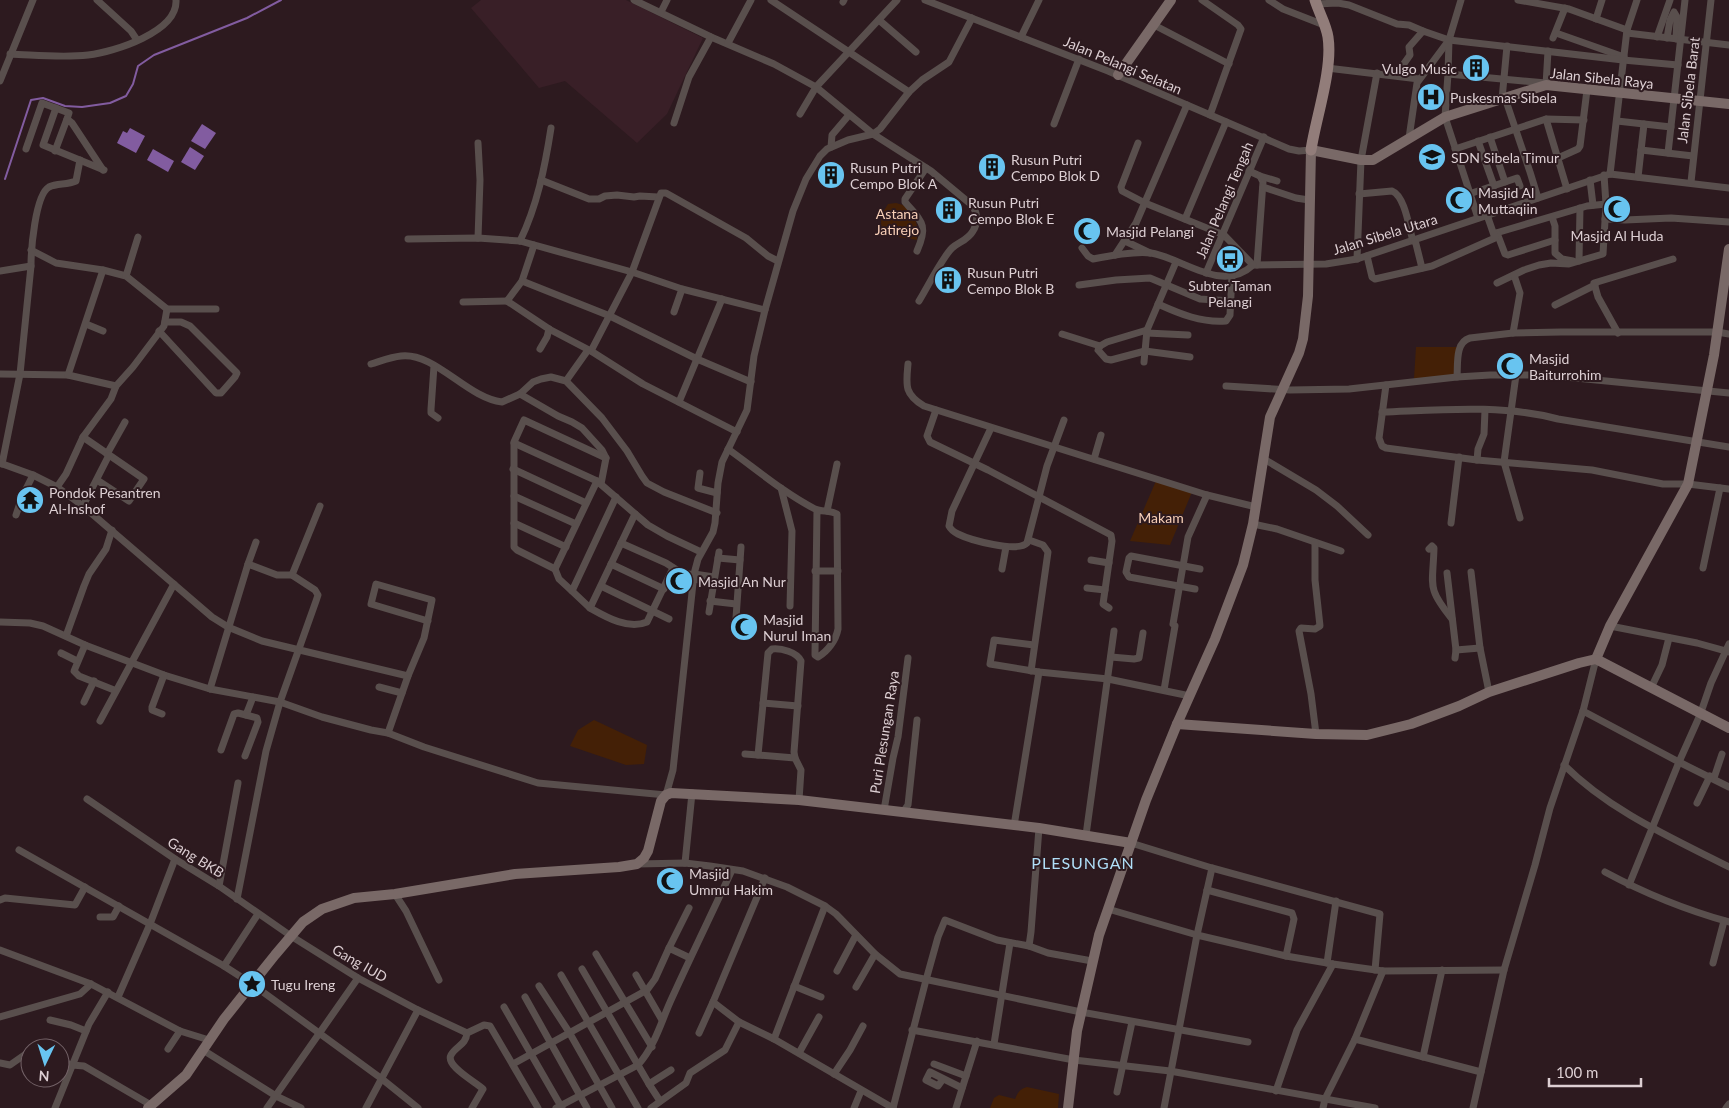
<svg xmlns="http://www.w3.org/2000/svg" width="1729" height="1108" font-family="Lato,sans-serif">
	<rect width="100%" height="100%" fill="#2d1a1f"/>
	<!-- built -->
	<polygon fill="#391f27" points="481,0 626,0 703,38 667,114 637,143 565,81 539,88 471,8"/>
	<!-- green -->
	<g fill="#442006">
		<path d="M896 203C916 207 918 223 917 240L880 234 882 214 888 204Z"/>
		<polygon points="1416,347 1458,347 1457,376 1414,379"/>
		<polygon points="1156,481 1192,492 1170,545 1130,541"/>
		<polygon points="594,720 647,745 644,764 626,765 570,746 578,730"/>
		<path d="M1027 1087 1059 1094 1058 1108H990L994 1098 999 1095 1015 1099C1018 1092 1020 1089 1027 1087Z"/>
	</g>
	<!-- water -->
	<g fill="#825ca0">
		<polygon points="202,124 216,133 205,149 191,141"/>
		<polygon points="130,128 145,136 136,153 117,143 123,131 127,133"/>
		<polygon points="190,147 204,156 195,170 181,162"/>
		<polygon points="153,149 174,161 168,172 147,160"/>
	</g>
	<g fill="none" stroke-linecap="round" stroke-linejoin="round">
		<!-- stream -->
		<polyline stroke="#825ca0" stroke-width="2" points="5,179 31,100 43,98 65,106 82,107 110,103 126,96 133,84 138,66 154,55 247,18 281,0"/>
		<!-- street -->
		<g stroke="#594f4d" stroke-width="7">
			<polyline points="97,0 131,31 137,40"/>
			<path d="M634 0 711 37 774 64 816 87 873 134 931 171 973 206C978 215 978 223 973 231 968 240 959 242 952 248 942 258 927 288 919 301"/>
			<polyline points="771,0 909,92"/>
			<polyline points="925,0 1108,71 1289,149 1299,151 1311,150"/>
			<polyline points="1202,0 1238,25 1241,29 1210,115"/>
			<polyline points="1269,0 1283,9 1324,25"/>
			<polyline points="1461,0 1449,40 1448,74 1445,117 1478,218"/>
			<polyline points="1518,0 1569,9 1627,30"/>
			<polyline points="843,2 844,0"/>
			<polyline points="1316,4 1338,3 1349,5 1397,24 1409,25 1423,31"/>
			<polyline points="661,12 667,0"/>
			<polyline points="1596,19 1602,0"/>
			<polyline points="879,20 916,52"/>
			<polyline points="1154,25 1229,64"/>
			<polyline points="1556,33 1624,57"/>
			<polyline points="1627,33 1729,45"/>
			<polyline points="1021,37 1039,0"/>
			<polyline points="1657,37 1670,0"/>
			<polyline points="1553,38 1565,8"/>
			<polyline points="1667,38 1670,20 1674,12 1677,17 1676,39"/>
			<polyline points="728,43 751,0"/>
			<path d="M10 54C36 55 62 58 88 55 114 52 178 32 176 0"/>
			<polyline points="1327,68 1419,79"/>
			<polyline points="1448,74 1546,83"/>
			<polyline points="1400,75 1403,65 1410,55 1409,47 1423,31 1449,40 1623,60 1678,65"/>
			<polyline points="0,81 33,0"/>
			<polyline points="1546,85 1548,51"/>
			<polyline points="1505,98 1530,172 1538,198"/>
			<polyline points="1502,99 1507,46"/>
			<polyline points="56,108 43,145 104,170"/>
			<polyline points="800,114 816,87 897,0"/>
			<polyline points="1546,119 1567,189"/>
			<polyline points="1617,121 1671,127"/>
			<polyline points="674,123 689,77 711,37"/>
			<polyline points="1054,124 1079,59"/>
			<polyline points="1490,137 1505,182"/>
			<polyline points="1409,138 1417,83 1449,40"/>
			<polyline points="1478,141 1494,186"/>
			<polyline points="478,143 480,180 478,238"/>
			<polyline points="1138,143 1121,187 1122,191 1145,203 1224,235 1253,265 1326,264 1357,259 1610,174 1729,188"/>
			<polyline points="831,147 832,135 849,115"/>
			<polyline points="26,149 42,103 69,113 67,119"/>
			<polyline points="1455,149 1546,119 1584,120"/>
			<polyline points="1641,150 1693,156"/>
			<polyline points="55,151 67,119 72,123 103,170"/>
			<polyline points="1668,153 1685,0"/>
			<polyline points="1558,158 1578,149 1580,146 1587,90"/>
			<polyline points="1249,171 1260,176 1263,182 1257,265"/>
			<polyline points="1610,174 1627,30 1637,0"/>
			<polyline points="1260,176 1277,181"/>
			<polyline points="1638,177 1644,124"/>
			<polyline points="541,180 589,199 599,199 605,196 617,195 634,197 640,196 658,197"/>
			<polyline points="1590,180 1593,205"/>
			<polyline points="1691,182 1711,0"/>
			<polyline points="1263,187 1296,198 1309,200"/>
			<path d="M1359 194 1392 191C1405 196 1409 228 1413 241"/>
			<polyline points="1469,194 1517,178 1520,186"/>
			<polyline points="1552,217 1555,226 1555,253 1562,259 1573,261"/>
			<polyline points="1185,219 1226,122"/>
			<polyline points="1605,219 1625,220 1671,218 1729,222"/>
			<polyline points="1496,233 1587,206 1606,204"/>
			<polyline points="1497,233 1505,254 1508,255 1555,240"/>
			<polyline points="408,239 478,238 520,241 632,272 682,289 765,310"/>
			<polyline points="1415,240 1422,268"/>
			<path d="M520 241C537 206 545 167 551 128"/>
			<polyline points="1125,241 1150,253"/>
			<polyline points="534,245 522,281 507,301 549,329 591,351 643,384 737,432"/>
			<path d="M1082 248 1088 256 1093 259C1108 256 1137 251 1151 253 1183 258 1222 294 1253 265"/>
			<polyline points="31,250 56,263 103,270 126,276 167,309 216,309"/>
			<path d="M917 251C929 224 921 221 905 202V199L926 168"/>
			<polyline points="1115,255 1136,223 1187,105"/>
			<polyline points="1367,256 1372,277 1375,279 1432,266 1495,238 1487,215"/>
			<polyline points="1357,259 1361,160 1377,73"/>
			<polyline points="1579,261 1580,208"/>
			<path d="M31 266C31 251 35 195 49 187 57 183 67 185 76 181L80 160"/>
			<polyline points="0,271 31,266 20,374 2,464"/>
			<polyline points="1206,273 1264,137"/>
			<polyline points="126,276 138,237"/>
			<polyline points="522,281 610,316 697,359 751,382"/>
			<polyline points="1497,283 1524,270 1539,265 1551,263 1569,264 1603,254 1606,204 1604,175"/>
			<polyline points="1079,285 1116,280 1150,278 1200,299 1231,301"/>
			<polyline points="463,302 507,301"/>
			<path d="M1158 304C1180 314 1202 323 1226 321L1230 315 1232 275"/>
			<polyline points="1555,305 1595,285"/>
			<polyline points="674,312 682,289"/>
			<polyline points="86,324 103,331"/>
			<polyline points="1147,330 1107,342 1100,346 1098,350 1106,359 1111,360 1145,351 1190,357"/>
			<polyline points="159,331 216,393 221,393 235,377 237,373 190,326 181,322 165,322"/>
			<polyline points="1147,333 1188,335"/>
			<polyline points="1513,333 1520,293 1514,275"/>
			<polyline points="1618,333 1598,297 1594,283 1673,259"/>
			<polyline points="1062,334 1100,346"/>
			<polyline points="540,349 547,337 549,329"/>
			<polyline points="591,351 632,272 661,193 666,193 746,238 768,256 778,261"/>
			<polyline points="1144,362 1147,330 1176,262"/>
			<path d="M371 364C381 361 391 357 401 356 435 352 467 398 502 402L520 394 533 382 541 379 551 377 566 381 602 418 627 451 642 476 647 483 664 492 717 513"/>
			<path d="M908 364C906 385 904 394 924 406L1207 495 1256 507"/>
			<polyline points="434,366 431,409 431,413 438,418"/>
			<polyline points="0,374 68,375 116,386"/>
			<polyline points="68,375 103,270"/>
			<polyline points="1516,375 1504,462 1520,518"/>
			<path d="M1457 377C1458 364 1455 342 1470 338L1513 333 1561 332H1717L1729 334"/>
			<polyline points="566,381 588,350"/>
			<polyline points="1386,385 1379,438 1382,446 1386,448 1477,460 1592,470 1663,484 1688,484 1729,489"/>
			<polyline points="1226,386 1290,390 1349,389 1457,377 1490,375 1545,375 1729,393"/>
			<polyline points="520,394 558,416 572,422 582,428 602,450 606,458 601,484"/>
			<polyline points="679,402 722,299"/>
			<polyline points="936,410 927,436 930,442 988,470 1111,535 1112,541 1103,604 1109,608"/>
			<path d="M1382 412C1439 410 1502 404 1558 419L1729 447"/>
			<path d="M991 428 952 511 949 526C951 530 954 532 958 534 970 540 1017 553 1027 543L1047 466 1064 420"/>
			<polyline points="83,437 144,479 129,501 97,480"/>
			<polyline points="514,443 597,481 648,525 667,536 701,552"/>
			<path d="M728 449C756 469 784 493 815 509 822 512 830 510 837 514L838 629C836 640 828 651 818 657L815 655V653L817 510"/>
			<polyline points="107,454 125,422"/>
			<polyline points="1094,459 1101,435"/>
			<polyline points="1264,459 1316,490 1337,506 1368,535"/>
			<polyline points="1477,460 1478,449 1484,434 1485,410"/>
			<polyline points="0,463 33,475 57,487 83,506 212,617 228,627 262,641 408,676"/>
			<polyline points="513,469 586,503"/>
			<polyline points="700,473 698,488 717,493"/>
			<polyline points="57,487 66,474 83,437 111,399 116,386 133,367 164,326 167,309"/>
			<polyline points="781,488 792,531 790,606"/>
			<polyline points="514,496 576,524"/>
			<polyline points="83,506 109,455"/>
			<polyline points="827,511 837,464"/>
			<path d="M635 514 590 608C606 617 628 630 647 622L673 568"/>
			<polyline points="16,515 22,497 33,475"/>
			<polyline points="514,523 566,547"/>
			<polyline points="1451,523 1459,457"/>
			<polyline points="1253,524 1277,529 1341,551"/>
			<polyline points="1029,540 1043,545 1048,552 1031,671"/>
			<polyline points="621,543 666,563 680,572 693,575"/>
			<polyline points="1315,543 1315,580 1320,626 1315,629 1301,628 1299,631 1311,694 1316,734"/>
			<path d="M1429 549 1432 546 1434 548C1433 586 1426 587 1452 619"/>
			<polyline points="718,558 740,560"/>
			<polyline points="1091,560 1109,563"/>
			<polyline points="248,564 256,542"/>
			<polyline points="611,564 664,589"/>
			<polyline points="1703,568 1720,488"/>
			<polyline points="555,569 517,550 514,547 514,442 524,420 606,458"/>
			<polyline points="1002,569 1006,547"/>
			<polyline points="815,571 838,571"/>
			<polyline points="1471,572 1480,648 1489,692"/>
			<polyline points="1447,573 1456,650 1480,648"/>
			<polyline points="694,574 714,577"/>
			<polyline points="292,575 320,506"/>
			<polyline points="693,579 713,582"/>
			<polyline points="601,586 669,619"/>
			<polyline points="1087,588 1105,590"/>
			<polyline points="1195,589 1129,577 1126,572 1129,558 1131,556 1200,569"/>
			<polyline points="572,591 559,579 555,569 597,481"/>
			<polyline points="710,601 736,604"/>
			<polyline points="590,608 572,591 616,497"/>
			<polyline points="709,612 719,552"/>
			<polyline points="736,618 741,547"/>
			<polyline points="0,622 30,623 43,626 85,645 164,675 210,689 280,702 322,717 371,730 388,733 424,747 538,783 666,795 673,770 694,574 698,559 713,532 715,523 718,483 722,462 747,410 754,356 765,310 793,211 806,179 820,156 827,149 848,140 873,134 880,129 909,92 922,80 949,62 972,18"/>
			<polyline points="1173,624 1188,537 1207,495"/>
			<polyline points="1610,626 1697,643 1729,652"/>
			<polyline points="66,636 84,586 89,574 106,549 112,530"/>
			<polyline points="85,645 74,671 79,676 114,690"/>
			<polyline points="1034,645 994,640 990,664 1039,672 1108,679 1190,696"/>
			<polyline points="61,653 77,661"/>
			<polyline points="1111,657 1134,659 1139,658 1143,633"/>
			<polyline points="1455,658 1456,650"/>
			<polyline points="379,687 402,693"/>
			<polyline points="1651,688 1662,665 1669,638"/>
			<polyline points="210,689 248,564 277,575 292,575 315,590 318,595 316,601 280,702 266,751 237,899"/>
			<polyline points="1164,690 1175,626"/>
			<polyline points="84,702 94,681"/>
			<polyline points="763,703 798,706"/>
			<polyline points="1583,711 1679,762 1729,787"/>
			<polyline points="162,714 152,710 152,707 164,675"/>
			<polyline points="100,721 174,584"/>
			<polyline points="388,733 408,676 424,638 432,600 376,584 371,604 428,621"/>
			<polyline points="221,750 234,714 238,713 246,715 253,697"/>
			<polyline points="745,754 795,758"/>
			<path d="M758 755 768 653 772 649C781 648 797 652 801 661L794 752 795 758 801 770 799 800"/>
			<polyline points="245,756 258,722 257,718 246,715"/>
			<path d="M1564 765C1610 811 1672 838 1729 867"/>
			<polyline points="1714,778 1722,754"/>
			<polyline points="87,799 175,859 219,886 291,936 358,978 418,1010 467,1033"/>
			<polyline points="1697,803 1710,776"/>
			<polyline points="884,810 893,758 898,737 908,658"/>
			<polyline points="903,812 908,805 917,720"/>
			<polyline points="1014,826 1039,672"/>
			<polyline points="1086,835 1114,631"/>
			<polyline points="1131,843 1212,868 1380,914 1375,970"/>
			<polyline points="19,850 224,966 252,984 382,1079 418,1108"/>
			<polyline points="685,863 692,793"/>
			<polyline points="638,864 685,863 710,866 743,871 787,887 825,906 836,914 875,954 900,974 1081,1012 1248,1042"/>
			<path d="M1605 872C1644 893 1686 910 1729 922"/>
			<polyline points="765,878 713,1002 739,1022 774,1039 893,1108"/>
			<polyline points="1629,885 1679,762 1700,715 1711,683 1729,644"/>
			<polyline points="219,886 238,783"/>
			<polyline points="1207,890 1292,913 1294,919 1286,956"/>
			<polyline points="395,894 406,911 439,980"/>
			<polyline points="0,900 5,898 75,905 85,887"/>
			<polyline points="1108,909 1197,935 1286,956 1333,964 1383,971 1504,970"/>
			<polyline points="100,917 113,917 119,906"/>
			<polyline points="1029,946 1048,953 1092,961"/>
			<polyline points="669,948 689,908"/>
			<polyline points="0,950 91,984 180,1031 209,1040"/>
			<polyline points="596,954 652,1047"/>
			<polyline points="1327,963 1336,901"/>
			<polyline points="1713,963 1724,921"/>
			<polyline points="224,966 258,914"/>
			<polyline points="582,969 649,1084 660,1101"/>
			<polyline points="837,971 856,935"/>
			<polyline points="561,975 638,1108"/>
			<polyline points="636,975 662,1020"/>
			<polyline points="539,986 569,1032 612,1108"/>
			<polyline points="794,986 821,997"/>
			<polyline points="856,987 875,954"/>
			<polyline points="118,997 150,924 175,859"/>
			<polyline points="525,997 587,1108"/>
			<polyline points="504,1007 562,1108"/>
			<polyline points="0,1017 80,994 91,984"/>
			<polyline points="50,1020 71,1025 86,1031"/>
			<polyline points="912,1030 1074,1060 1170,1071 1375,1108"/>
			<polyline points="467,1033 484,1025 490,1026 538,1108"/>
			<path d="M467 1033C466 1045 456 1046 451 1055 445 1066 476 1082 483 1089L472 1108"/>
			<polyline points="699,1033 713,1002"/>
			<polyline points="774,1039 825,906"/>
			<polyline points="1355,1039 1481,1072"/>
			<polyline points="994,1044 1010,943"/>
			<polyline points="168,1049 180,1031"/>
			<polyline points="203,1050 276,1096 301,1108"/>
			<polyline points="799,1053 819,1017"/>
			<polyline points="1423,1057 1442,970"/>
			<polyline points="60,1061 72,1065 84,1066 151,1105"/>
			<polyline points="0,1063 10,1065 30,1051"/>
			<polyline points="513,1064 647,990 655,979 669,948 690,958"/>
			<polyline points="934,1064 966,1076"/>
			<polyline points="834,1074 850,1050 863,1026"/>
			<polyline points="943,1079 938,1086 926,1080 930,1072 962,1088"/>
			<polyline points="649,1084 671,1070"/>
			<polyline points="1276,1091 1297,1030 1333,964"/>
			<polyline points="1117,1092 1132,1022"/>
			<polyline points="55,1108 89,1024 108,992"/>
			<polyline points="267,1108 358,978"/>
			<polyline points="366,1108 418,1010"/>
			<path d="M556 1108 638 1065C655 1046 661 1022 671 1000 691 956 712 913 732 870"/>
			<polyline points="651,1108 686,1083 690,1073 725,1050 739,1022"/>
			<polyline points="854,1108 861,1091"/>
			<polyline points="893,1108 926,980 938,937 945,920 997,940 1029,946 1031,932 1039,828"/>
			<polyline points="956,1108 977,1041"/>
			<polyline points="1164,1108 1197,935 1212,868"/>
			<polyline points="1323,1108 1325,1099 1355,1039 1383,971"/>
			<polyline points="1473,1108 1504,970 1535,865 1550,808 1583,711 1596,659"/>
			<polyline points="1726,1108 1729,1104"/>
		</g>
		<!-- secondary -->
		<g stroke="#796967" stroke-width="10">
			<polyline points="1118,75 1171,0"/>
			<polyline points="1729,249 1714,355 1688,484 1610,626 1596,659 1729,728"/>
			<polyline points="1177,724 1316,734 1367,735 1411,724 1459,706 1489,692 1579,663 1596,659"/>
			<polyline points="148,1108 186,1075 224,1019 275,955 303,922 322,909 354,898 395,894 515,874 619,867 637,864 644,858 648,851 661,801 666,795 671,793 799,800 1039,828 1131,843"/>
			<polyline points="1068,1108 1077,1031 1099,935 1146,800 1177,724 1215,639 1243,565 1253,524 1270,417 1299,353 1303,339 1308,296 1311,150 1361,160 1373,160 1445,117 1546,85 1729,104"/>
		</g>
		<!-- primary -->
		<path stroke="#927d7a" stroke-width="11" d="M1311 150C1316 117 1333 69 1328 37 1326 24 1319 13 1315 0"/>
	</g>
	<!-- icons -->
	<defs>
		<symbol id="building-disc" viewBox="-11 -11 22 22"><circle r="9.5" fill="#68c4f0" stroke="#2d1a1f"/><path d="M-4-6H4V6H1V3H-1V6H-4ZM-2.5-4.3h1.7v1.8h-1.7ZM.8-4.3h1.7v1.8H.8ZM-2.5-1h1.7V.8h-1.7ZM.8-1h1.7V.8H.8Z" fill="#111"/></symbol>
		<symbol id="hospital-disc" viewBox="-11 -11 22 22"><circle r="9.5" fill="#68c4f0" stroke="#2d1a1f"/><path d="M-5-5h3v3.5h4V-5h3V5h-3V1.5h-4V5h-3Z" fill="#111"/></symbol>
		<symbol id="school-disc" viewBox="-11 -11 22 22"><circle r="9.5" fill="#68c4f0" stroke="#2d1a1f"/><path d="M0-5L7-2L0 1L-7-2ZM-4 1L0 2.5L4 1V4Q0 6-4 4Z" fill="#111"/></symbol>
		<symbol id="mosque-disc" viewBox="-11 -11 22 22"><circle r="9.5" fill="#68c4f0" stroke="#2d1a1f"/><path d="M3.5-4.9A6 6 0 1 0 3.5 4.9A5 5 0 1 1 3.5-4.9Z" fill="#111"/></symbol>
		<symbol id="bus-disc" viewBox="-11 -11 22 22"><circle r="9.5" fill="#68c4f0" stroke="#2d1a1f"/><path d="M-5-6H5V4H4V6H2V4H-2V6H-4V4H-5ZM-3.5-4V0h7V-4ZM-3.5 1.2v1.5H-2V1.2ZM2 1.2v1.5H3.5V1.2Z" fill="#111"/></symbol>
		<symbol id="temple-disc" viewBox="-11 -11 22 22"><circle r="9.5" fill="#68c4f0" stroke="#2d1a1f"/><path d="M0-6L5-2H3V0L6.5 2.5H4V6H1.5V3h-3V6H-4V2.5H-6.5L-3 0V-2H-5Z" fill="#111"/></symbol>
		<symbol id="sight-disc" viewBox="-11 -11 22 22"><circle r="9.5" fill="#68c4f0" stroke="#2d1a1f"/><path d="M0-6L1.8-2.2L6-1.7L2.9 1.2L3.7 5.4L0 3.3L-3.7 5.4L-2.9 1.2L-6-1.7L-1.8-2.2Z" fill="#111"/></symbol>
	</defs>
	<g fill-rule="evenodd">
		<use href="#building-disc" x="1460" y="52" width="32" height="32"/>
		<use href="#hospital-disc" x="1415" y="81" width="32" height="32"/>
		<use href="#school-disc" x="1416" y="141" width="32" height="32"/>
		<use href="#building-disc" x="976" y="151" width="32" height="32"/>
		<use href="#building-disc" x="815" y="159" width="32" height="32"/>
		<use href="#mosque-disc" x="1443" y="184" width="32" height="32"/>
		<use href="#mosque-disc" x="1601" y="193" width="32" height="32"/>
		<use href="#building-disc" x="933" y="194" width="32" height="32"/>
		<use href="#mosque-disc" x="1071" y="215" width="32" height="32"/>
		<use href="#bus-disc" x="1214" y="243" width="32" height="32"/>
		<use href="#building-disc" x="932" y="264" width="32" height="32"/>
		<use href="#mosque-disc" x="1494" y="350" width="32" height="32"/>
		<use href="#temple-disc" x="14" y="484" width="32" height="32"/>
		<use href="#mosque-disc" x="663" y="565" width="32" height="32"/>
		<use href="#mosque-disc" x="728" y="611" width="32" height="32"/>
		<use href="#mosque-disc" x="654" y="865" width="32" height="32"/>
		<use href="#sight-disc" x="236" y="968" width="32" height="32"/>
	</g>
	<g text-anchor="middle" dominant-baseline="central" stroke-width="4" stroke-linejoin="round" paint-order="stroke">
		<!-- street labels -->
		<g font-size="14" fill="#ddcfd3" stroke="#2d1a1f">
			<text transform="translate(1123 65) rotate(23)">Jalan Pelangi Selatan</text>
			<text transform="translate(1602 78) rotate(6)">Jalan Sibela Raya</text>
			<text transform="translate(1688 90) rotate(-83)">Jalan Sibela Barat</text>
			<text transform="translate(1224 200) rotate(-67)">Jalan Pelangi Tengah</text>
			<text transform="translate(1385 234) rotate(-17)">Jalan Sibela Utara</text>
			<text transform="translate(884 732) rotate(-81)">Puri Plesungan Raya</text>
			<text transform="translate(196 857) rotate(32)">Gang BKB</text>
			<text transform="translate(360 963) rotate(30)">Gang IUD</text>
		</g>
		<!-- poi labels -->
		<g font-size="14" fill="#ddcfd3" stroke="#2d1a1f" text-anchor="start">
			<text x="1457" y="68" text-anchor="end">Vulgo Music</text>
			<text x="1450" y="97">Puskesmas Sibela</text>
			<text x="1451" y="157">SDN Sibela Timur</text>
			<text x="1011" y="159">Rusun Putri<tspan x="1011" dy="16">Cempo Blok D</tspan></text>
			<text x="850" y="167">Rusun Putri<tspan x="850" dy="16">Cempo Blok A</tspan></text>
			<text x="1478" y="192">Masjid Al<tspan x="1478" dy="16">Muttaqiin</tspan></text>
			<text x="968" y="202">Rusun Putri<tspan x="968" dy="16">Cempo Blok E</tspan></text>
			<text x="1106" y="231">Masjid Pelangi</text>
			<text x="1617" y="235" text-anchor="middle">Masjid Al Huda</text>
			<text x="967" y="272">Rusun Putri<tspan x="967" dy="16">Cempo Blok B</tspan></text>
			<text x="1230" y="285" text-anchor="middle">Subter Taman<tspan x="1230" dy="16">Pelangi</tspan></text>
			<text x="1529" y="358">Masjid<tspan x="1529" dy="16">Baiturrohim</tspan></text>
			<text x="49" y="492">Pondok Pesantren<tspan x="49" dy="16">Al-Inshof</tspan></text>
			<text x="698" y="581">Masjid An Nur</text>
			<text x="763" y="619">Masjid<tspan x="763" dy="16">Nurul Iman</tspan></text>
			<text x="689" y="873">Masjid<tspan x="689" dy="16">Ummu Hakim</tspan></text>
			<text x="271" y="984">Tugu Ireng</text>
		</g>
		<!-- park labels -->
		<g font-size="14" fill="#f9d0b8" stroke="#2d1a1f">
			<text x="897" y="213">Astana<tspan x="897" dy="16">Jatirejo</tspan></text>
			<text x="1161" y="517">Makam</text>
		</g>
		<!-- quarter labels -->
		<g font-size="16" letter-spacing="1" fill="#b0dff8" stroke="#2d1a1f">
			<text x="1083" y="862">PLESUNGAN</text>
		</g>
	</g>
	<!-- north arrow -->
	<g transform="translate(45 1063) rotate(184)"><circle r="24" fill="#2d1a1f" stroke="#736267"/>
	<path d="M0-4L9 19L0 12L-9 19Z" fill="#68c4f0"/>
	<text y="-8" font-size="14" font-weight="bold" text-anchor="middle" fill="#ddcfd3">N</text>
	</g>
	<!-- scale -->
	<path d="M1549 1078v8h92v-8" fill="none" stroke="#ddcfd3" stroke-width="2.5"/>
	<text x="1556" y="1078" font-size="15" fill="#ddcfd3" stroke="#2d1a1f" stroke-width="4" paint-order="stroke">100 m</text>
</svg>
